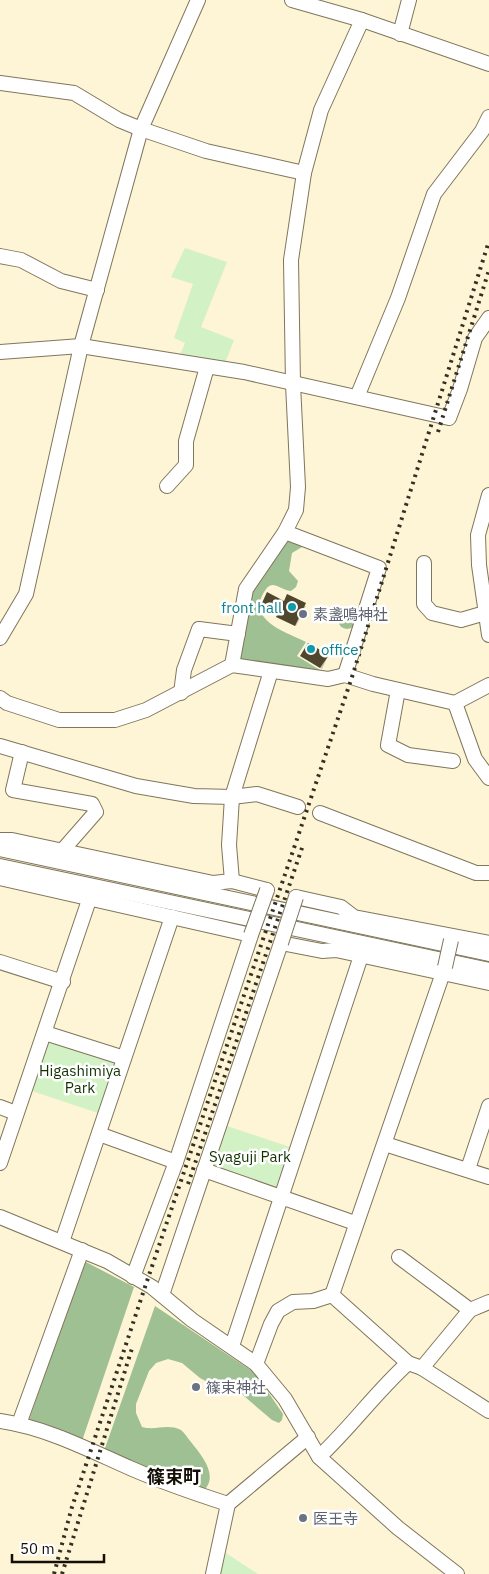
<svg xmlns="http://www.w3.org/2000/svg" width="489" height="1574" font-family="'IBM Plex Sans','Noto Sans JP',sans-serif">
	<rect width="100%" height="100%" fill="#fef4d6"/>
	<!-- green -->
	<g fill="#d2f2c6">
		<polygon points="185,248 227,262 201,327 234,340 225,363 180,355 185,343 174,338 193,284 171,277"/>
		<polygon points="47,1039 115,1062 98,1113 29,1090"/>
		<polygon points="224,1125 290,1147 276,1188 210,1166"/>
		<polygon points="226,1553 258,1574 220,1574"/>
	</g>
	<!-- forest -->
	<g fill="#9ec092">
		<path d="M285 539 302 543V547L292 553 289 571 298 581 296 587 291 591C276 589 272 576 262 596 250 622 289 633 306 642L297 656 320 670 331 673 237 660 251 590Z"/>
		<circle cx="347" cy="620" r="9"/>
		<polygon points="84,1261 134,1287 82,1441 28,1423"/>
		<path d="M155 1306 255 1373 283 1414 282 1420 279 1423 272 1420 238 1391 213 1385 200 1378 182 1363 168 1359 156 1363 149 1371 136 1404V1413L142 1427C156 1431 167 1423 181 1430 185 1433 188 1439 191 1442 201 1455 220 1476 203 1491L104 1451Z"/>
	</g>
	<!-- shadow -->
	<g fill="#0003">
		<polygon points="284,602 306,606 296,626 279,618"/>
		<polygon points="328,656 322,669 303,657"/>
	</g>
	<!-- building -->
	<g fill="#4f462d">
		<polygon points="267,592 284,601 287,594 306,603 295,626 276,617 279,611 262,603"/>
		<polygon points="308,643 329,655 320,668 300,656"/>
	</g>
	<g fill="none" stroke-linecap="round" stroke-linejoin="round">
		<defs>
			<g id="minor">
				<polyline points="292,0 362,20 489,64"/>
				<polyline points="400,34 409,0"/>
				<polyline points="0,83 74,93 119,120 141,129 206,151 304,173"/>
				<polyline points="0,256 21,260 61,281 97,290"/>
				<polyline points="0,352 81,346 244,372 449,418 460,389 475,338 489,318"/>
				<polyline points="357,397 398,298 434,194 482,131 489,117"/>
				<polyline points="167,486 186,465 186,441 207,367"/>
				<polyline points="489,495 478,535 479,565 489,635"/>
				<polyline points="285,532 379,568 345,675"/>
				<polyline points="424,563 424,604 432,613 461,620 485,613"/>
				<polyline points="0,638 26,594 81,346 141,129 198,0"/>
				<polyline points="232,665 246,589 285,532 296,510 298,487 293,384 291,260 304,173 321,110 362,20"/>
				<polyline points="398,690 388,745 408,755 453,761"/>
				<polyline points="181,693 184,670 199,629 238,634"/>
				<polyline points="0,698 7,703 59,720 115,720 146,710 232,665 328,679 345,675 373,684 455,703 475,759 489,778"/>
				<polyline points="455,703 489,685"/>
				<polyline points="0,746 136,786 194,796 232,797 257,794 298,807"/>
				<polyline points="22,752 13,790 92,804 96,812 61,852"/>
				<polyline points="320,813 476,873 489,873"/>
				<polyline points="0,840 12,840 213,883 232,881 267,890"/>
				<polyline points="0,849 489,954"/>
				<polyline points="0,866 489,970"/>
				<polyline points="0,878 251,935 176,1162"/>
				<polyline points="232,881 229,845 232,797 271,671"/>
				<polyline points="296,897 341,907 354,917 489,943"/>
				<polyline points="0,962 63,982"/>
				<polyline points="45,1033 124,1058"/>
				<polyline points="0,1107 16,1113"/>
				<polyline points="99,1134 176,1162 133,1277"/>
				<polyline points="385,1144 489,1177"/>
				<polyline points="0,1163 89,900"/>
				<polyline points="468,1169 489,1106"/>
				<polyline points="204,1170 355,1223"/>
				<polyline points="0,1217 107,1261 152,1287 192,1320 256,1364 285,1399 319,1457 398,1528 457,1574"/>
				<polyline points="62,1242 172,917"/>
				<polyline points="399,1257 470,1310"/>
				<polyline points="162,1295 281,943 322,951 336,950 489,983"/>
				<polyline points="332,1295 445,967"/>
				<polyline points="332,1295 408,1363 422,1368 489,1411"/>
				<polyline points="232,1346 361,956"/>
				<polyline points="256,1364 271,1324 278,1311 293,1302 313,1301 332,1295"/>
				<polyline points="422,1368 470,1310 489,1302"/>
				<path d="M0 1421C47 1428 87 1449 130 1468 162 1482 194 1493 228 1504"/>
				<polyline points="19,1424 82,1250"/>
				<path d="M319 1457C351 1427 376 1392 408 1363"/>
				<polyline points="213,1574 228,1504 308,1437"/>
			</g>
		</defs>
		<!-- minor casing -->
		<use href="#minor" stroke="#80765b" stroke-width="16"/>
		<!-- minor -->
		<use href="#minor" stroke="#fff" stroke-width="14"/>
		<!-- rail -->
		<g stroke="#342f23" stroke-width="4" stroke-dasharray="2.5 5" stroke-linecap="butt">
			<polyline points="438,432 489,270"/>
			<polyline points="188,1184 303,845"/>
			<polyline points="54,1574 72,1507 146,1284 352,677 489,241"/>
			<polyline points="62,1574 133,1345"/>
		</g>
		<defs>
			<g id="minor-bridge">
				<polyline points="251,935 267,890"/>
				<polyline points="281,943 296,897"/>
				<polyline points="445,967 451,940"/>
			</g>
		</defs>
		<!-- minor-bridge casing -->
		<use href="#minor-bridge" stroke="#80765b" stroke-width="16" stroke-linecap="butt"/>
		<!-- minor-bridge -->
		<use href="#minor-bridge" stroke="#fff" stroke-width="14"/>
	</g>
	<!-- markers -->
	<g fill="#0f9aa8" stroke="#fff" stroke-width="2">
		<circle cx="292" cy="607" r="5"/>
		<circle cx="311" cy="649" r="5"/>
	</g>
	<g fill="#6b7280" stroke="#fff" stroke-width="2">
		<circle cx="303" cy="614" r="5"/>
		<circle cx="196" cy="1387" r="5"/>
		<circle cx="303" cy="1518" r="5"/>
	</g>
	<g text-anchor="middle" dominant-baseline="central" stroke-width="5" stroke-linejoin="round" paint-order="stroke">
		<!-- culture labels -->
		<g font-size="15" fill="#0d838f" stroke="#fff" text-anchor="end">
			<text x="282" y="607">front hall</text>
			<text x="321" y="649" text-anchor="start">office</text>
		</g>
		<!-- worship labels -->
		<g font-size="15" fill="#5b616d" stroke="#fff" text-anchor="start">
			<text x="313" y="614">素盞鳴神社</text>
			<text x="206" y="1387">篠束神社</text>
			<text x="313" y="1518">医王寺</text>
		</g>
		<!-- park labels -->
		<g font-size="15" fill="#123202" stroke="#fff">
			<text x="80" y="1070">Higashimiya<tspan x="80" dy="17">Park</tspan></text>
			<text x="250" y="1156">Syaguji Park</text>
		</g>
		<!-- quarter labels -->
		<g font-size="18" font-weight="bold" fill="#130f06" stroke="#fff">
			<text x="174" y="1476">篠束町</text>
		</g>
	</g>
	<!-- scale -->
	<path d="M12 1554v8h92v-8" fill="none" stroke="#130f06" stroke-width="2.5"/>
	<text x="20" y="1554" font-size="15" fill="#130f06" stroke="#ffffff" stroke-width="4" paint-order="stroke">50 m</text>
</svg>
